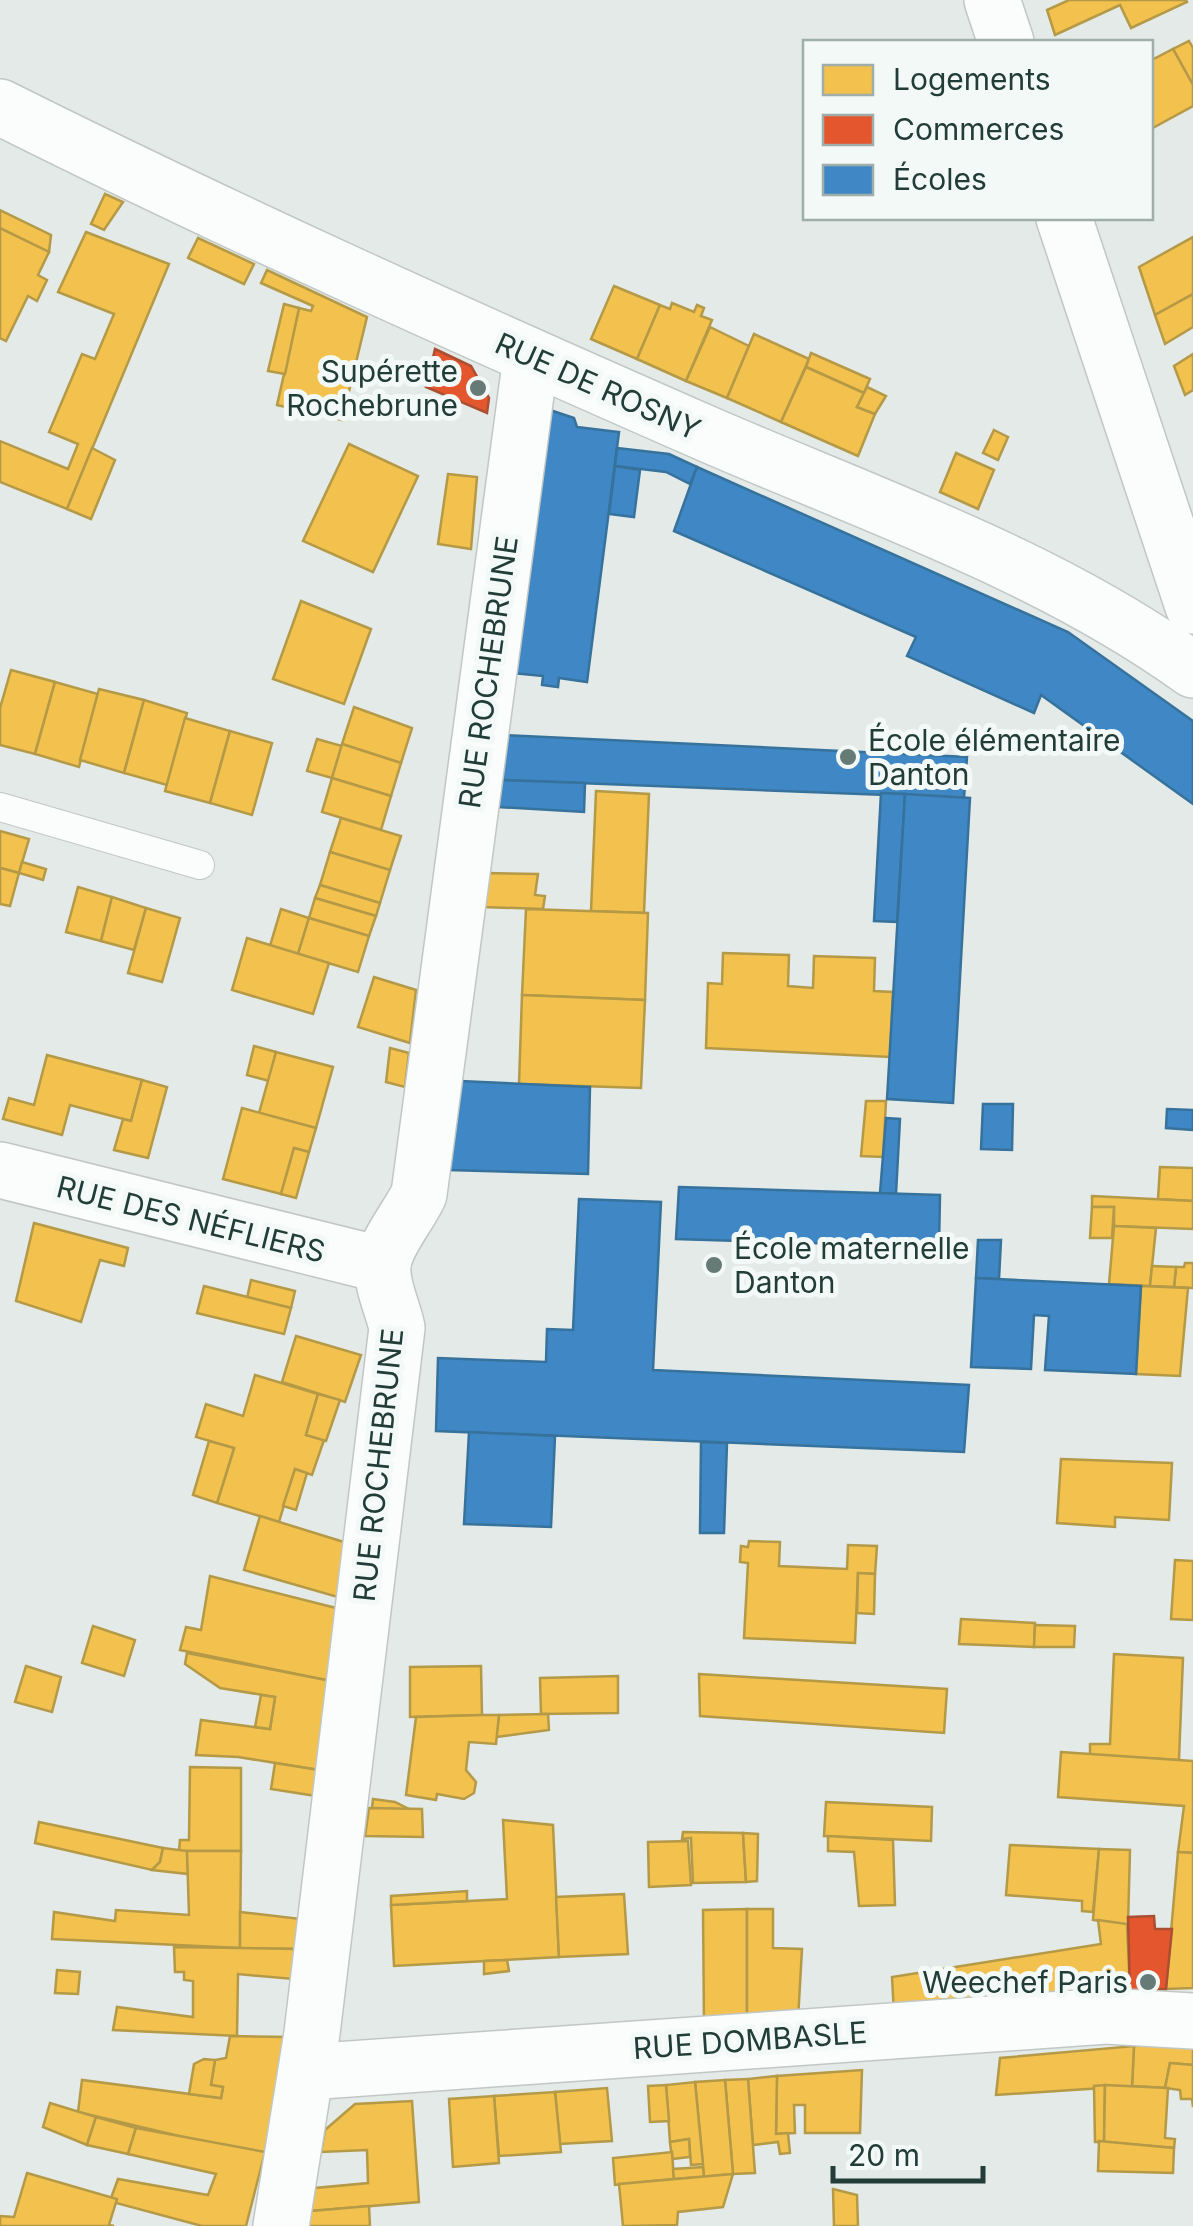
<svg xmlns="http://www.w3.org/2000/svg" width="1193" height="2226" font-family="Inter,sans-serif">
	<rect width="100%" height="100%" fill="#e4eae8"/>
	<!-- homes -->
	<g fill="#f2c14e" stroke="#b49947" stroke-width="2.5">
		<polygon points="1069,0 1186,0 1187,2 1131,28 1120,5 1055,35 1047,10"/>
		<polygon points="1189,41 1193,48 1193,85 1173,49"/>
		<polygon points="1173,49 1193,85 1193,106 1151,129 1150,61"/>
		<polygon points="105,194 123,202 104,230 91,224"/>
		<polygon points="0,210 51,235 49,252 0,228"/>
		<polygon points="0,228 49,252 38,275 47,280 37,301 28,296 6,341 0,338"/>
		<polygon points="86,232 169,264 67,509 0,482 0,441 68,469 78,444 49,432 82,354 95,359 114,314 58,292"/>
		<polygon points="1193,237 1193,294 1155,315 1139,267"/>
		<polygon points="198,238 254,264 244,284 188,258"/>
		<polygon points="267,270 367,317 342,420 277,405 299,308 311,311 313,306 261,283"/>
		<polygon points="614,286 660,305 637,359 591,339"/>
		<polygon points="1193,294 1193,327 1165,344 1155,315"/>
		<polygon points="672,303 694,312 697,305 704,308 701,316 712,320 686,381 637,359 660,305 670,309"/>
		<polygon points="284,304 299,308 285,374 268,371"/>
		<polygon points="710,327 749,346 727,398 686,381"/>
		<polygon points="754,334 809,359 781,422 727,398"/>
		<polygon points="811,353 870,379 864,393 806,367"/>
		<polygon points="1193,354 1193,390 1185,395 1174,366"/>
		<polygon points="806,367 864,393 857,407 875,414 858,456 781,422"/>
		<polygon points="867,387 886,396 875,414 857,407"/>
		<polygon points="994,430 1008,437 998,460 983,453"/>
		<polygon points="349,444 418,476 373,572 303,541"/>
		<polygon points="92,448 115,460 91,519 67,509"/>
		<polygon points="956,453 994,470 978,509 940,492"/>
		<polygon points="448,474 477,477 471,549 438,544"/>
		<polygon points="301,601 371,629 344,704 273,679"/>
		<polygon points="11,670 55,682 35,754 0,745 0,708"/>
		<polygon points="55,682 98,694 79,767 35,754"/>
		<polygon points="99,689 144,700 124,773 80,760"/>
		<polygon points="144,700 187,713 167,785 124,773"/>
		<polygon points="354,707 412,728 401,763 342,744"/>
		<polygon points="185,718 230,731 210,803 165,791"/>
		<polygon points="230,731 272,743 252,815 210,803"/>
		<polygon points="317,739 342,746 332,778 307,771"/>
		<polygon points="342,744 401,763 391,796 332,778"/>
		<polygon points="332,778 391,796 381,830 322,812"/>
		<polygon points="596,791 649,794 644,913 591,911"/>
		<polygon points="341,818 401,836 390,870 330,852"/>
		<polygon points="0,831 29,839 19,873 0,868"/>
		<polygon points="330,852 390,870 380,903 320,885"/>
		<polygon points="22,862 46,869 43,880 19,873"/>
		<polygon points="0,868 19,873 10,906 0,904"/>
		<polygon points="487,873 538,874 535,895 545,896 543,909 483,907"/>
		<polygon points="320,885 380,903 376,916 315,898"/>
		<polygon points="78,887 112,897 101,941 66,932"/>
		<polygon points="112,897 146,908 134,950 101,941"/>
		<polygon points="315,898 376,916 369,936 309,918"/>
		<polygon points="146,908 180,918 162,982 128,973"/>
		<polygon points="281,909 309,918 298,954 270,946"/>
		<polygon points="526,909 648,913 645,1000 522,995"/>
		<polygon points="309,918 369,936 358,972 298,954"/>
		<polygon points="247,938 329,963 313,1014 232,990"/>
		<polygon points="723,953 789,955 788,986 813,988 814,956 875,958 874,991 893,992 890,1057 706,1048 708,983 722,984"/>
		<polygon points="374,977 416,990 410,1043 358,1027"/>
		<polygon points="522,995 645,1000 641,1088 519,1084"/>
		<polygon points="254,1046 276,1052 269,1081 247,1075"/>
		<polygon points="390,1048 409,1053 405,1087 386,1082"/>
		<polygon points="276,1052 333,1067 316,1128 259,1113"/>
		<polygon points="47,1055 142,1080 131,1121 70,1105 62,1135 3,1119 9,1098 34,1105"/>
		<polygon points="142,1080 167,1087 148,1158 114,1150 123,1119 131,1121"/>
		<polygon points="866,1101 886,1101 883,1157 861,1156"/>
		<polygon points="242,1108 316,1128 309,1152 294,1148 281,1194 223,1179"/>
		<polygon points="294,1148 309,1152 296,1198 281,1194"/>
		<polygon points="1160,1167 1193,1168 1193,1201 1158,1199"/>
		<polygon points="1092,1196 1193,1201 1193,1229 1114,1226 1114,1207 1092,1207"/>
		<polygon points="1092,1207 1114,1207 1112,1238 1090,1238"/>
		<polygon points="34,1223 128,1248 124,1266 100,1260 81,1322 16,1301"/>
		<polygon points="1114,1226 1156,1228 1150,1286 1109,1284"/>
		<polygon points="1185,1263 1193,1263 1193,1288 1174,1287 1176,1267 1184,1267"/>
		<polygon points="1152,1266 1176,1267 1174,1287 1150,1286"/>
		<polygon points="251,1280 295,1291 291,1308 247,1298"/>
		<polygon points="204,1286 291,1308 284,1334 197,1313"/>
		<polygon points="1141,1286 1188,1288 1180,1376 1136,1374"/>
		<polygon points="296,1336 361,1355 345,1402 282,1382"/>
		<polygon points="255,1375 318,1394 306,1435 324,1440 312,1475 295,1469 279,1522 217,1503 234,1448 196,1437 206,1404 243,1416"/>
		<polygon points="318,1394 340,1400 326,1441 306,1435"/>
		<polygon points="209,1441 234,1448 217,1503 193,1495"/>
		<polygon points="1061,1459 1172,1463 1169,1520 1115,1517 1115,1527 1057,1523"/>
		<polygon points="295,1469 307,1473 296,1510 283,1506"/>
		<polygon points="260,1516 347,1543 341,1598 244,1570"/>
		<polygon points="749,1541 780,1542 779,1566 847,1569 848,1545 877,1546 875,1574 858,1573 855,1643 744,1638 748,1563 740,1562 741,1546 748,1547"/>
		<polygon points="1175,1560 1193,1561 1193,1620 1171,1619"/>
		<polygon points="858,1573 875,1574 874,1614 857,1613"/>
		<polygon points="210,1576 340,1609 331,1681 180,1650 186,1627 201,1630"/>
		<polygon points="961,1619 1035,1623 1034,1647 959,1644"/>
		<polygon points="1035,1625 1075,1626 1074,1647 1034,1647"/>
		<polygon points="93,1626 135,1640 124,1676 82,1663"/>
		<polygon points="187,1653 331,1681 319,1770 238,1757 196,1755 201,1720 270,1729 275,1697 220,1688 185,1664"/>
		<polygon points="1114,1654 1183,1658 1179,1760 1090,1755 1090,1744 1110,1744"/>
		<polygon points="26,1666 61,1677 52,1712 15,1702"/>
		<polygon points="481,1666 482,1715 410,1717 410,1667"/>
		<polygon points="699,1674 947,1689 944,1733 700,1716"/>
		<polygon points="618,1676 618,1713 541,1714 540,1678"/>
		<polygon points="261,1695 275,1697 270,1729 255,1727"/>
		<polygon points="548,1714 549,1730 496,1737 499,1715"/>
		<polygon points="482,1715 499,1715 496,1744 469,1742 466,1770 476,1782 474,1793 464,1799 437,1794 436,1800 406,1795 416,1717"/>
		<polygon points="1061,1752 1193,1761 1193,1853 1178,1852 1184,1806 1058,1797"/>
		<polygon points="275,1763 319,1770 316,1796 271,1789"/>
		<polygon points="190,1767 241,1768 241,1851 179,1851 180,1840 189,1840"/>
		<polygon points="373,1799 395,1802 411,1810 372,1808"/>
		<polygon points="826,1802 932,1807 931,1841 824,1836"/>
		<polygon points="369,1808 422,1809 423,1837 365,1836"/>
		<polygon points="503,1820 553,1825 559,1957 394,1966 391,1905 507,1899"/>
		<polygon points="39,1822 163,1848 160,1862 152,1870 35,1843"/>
		<polygon points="683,1832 743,1833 746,1882 693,1883 691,1838 682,1839"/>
		<polygon points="743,1833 758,1834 757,1881 746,1882"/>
		<polygon points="828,1836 893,1840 895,1905 859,1906 854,1852 828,1851"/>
		<polygon points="688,1841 691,1885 649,1887 648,1842"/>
		<polygon points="1010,1845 1099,1849 1093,1912 1082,1911 1082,1901 1006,1895"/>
		<polygon points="163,1848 187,1851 188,1874 152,1870 160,1862"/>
		<polygon points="1099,1849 1130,1850 1128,1925 1093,1920"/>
		<polygon points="187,1851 241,1851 240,1948 52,1939 54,1912 115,1921 116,1910 189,1915"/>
		<polygon points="1178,1852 1193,1853 1193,1988 1166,1989"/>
		<polygon points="467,1891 467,1901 391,1905 391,1896"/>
		<polygon points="624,1894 628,1954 559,1957 556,1897"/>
		<polygon points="747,1909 747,2021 704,2023 703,1910"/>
		<polygon points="747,1909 773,1909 773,1948 802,1949 798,2020 747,2021"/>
		<polygon points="240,1912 301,1919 297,1949 240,1948"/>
		<polygon points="1098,1920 1127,1924 1130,1992 894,2014 892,1977 1101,1944"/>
		<polygon points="174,1947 297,1949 293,1979 238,1974 237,2036 113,2030 117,2007 193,2017 193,1981 184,1980 184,1972 175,1972"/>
		<polygon points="507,1960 509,1971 484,1974 484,1961"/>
		<polygon points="57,1970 80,1972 78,1994 55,1993"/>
		<polygon points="230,2036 287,2037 265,2152 225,2147 78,2112 82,2080 221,2098 223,2087 211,2085 215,2060 226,2058"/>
		<polygon points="1193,2041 1193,2065 1170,2063 1165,2088 1132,2086 1134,2046"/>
		<polygon points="1134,2046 1132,2086 996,2095 1000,2058"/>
		<polygon points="204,2059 215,2060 211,2085 223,2087 221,2098 189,2094 194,2064"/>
		<polygon points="1170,2063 1193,2065 1193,2107 1192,2099 1181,2099 1180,2090 1165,2088"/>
		<polygon points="862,2070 860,2133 805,2133 805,2105 794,2105 795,2133 776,2134 777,2076"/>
		<polygon points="777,2076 776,2134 788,2133 790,2153 780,2154 778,2142 753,2145 748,2079"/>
		<polygon points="748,2079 755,2173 733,2174 725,2080"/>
		<polygon points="725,2080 733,2174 704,2177 695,2082"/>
		<polygon points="695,2082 703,2164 691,2165 689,2139 670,2142 666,2085"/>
		<polygon points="666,2085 669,2121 650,2122 648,2086"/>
		<polygon points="1105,2085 1104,2142 1095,2142 1094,2086"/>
		<polygon points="1105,2085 1168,2088 1165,2138 1175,2139 1174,2148 1104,2142"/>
		<polygon points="607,2088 612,2141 560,2144 555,2092"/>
		<polygon points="555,2092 561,2152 499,2156 494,2096"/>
		<polygon points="494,2096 499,2163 453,2167 449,2099"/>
		<polygon points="412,2101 419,2202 311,2211 315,2188 368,2183 367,2150 321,2152 325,2130 355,2104"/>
		<polygon points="50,2103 96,2117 87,2145 43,2127"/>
		<polygon points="96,2117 136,2128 128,2154 87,2145"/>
		<polygon points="136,2128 265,2152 246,2226 202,2226 116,2203 111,2198 118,2179 208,2195 216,2174 128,2154"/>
		<polygon points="689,2139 690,2157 672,2159 670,2142"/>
		<polygon points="1099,2141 1174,2148 1173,2173 1098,2171"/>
		<polygon points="672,2152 674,2179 615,2185 613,2158"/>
		<polygon points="703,2167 704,2177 674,2179 673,2169"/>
		<polygon points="27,2173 117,2199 109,2225 114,2226 0,2226 0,2216 14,2217"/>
		<polygon points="733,2174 723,2207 678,2212 677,2225 623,2226 619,2184"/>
		<polygon points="833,2189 857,2195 858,2226 834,2226"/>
		<polygon points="369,2206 370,2226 308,2226 311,2211"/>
	</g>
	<!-- shops -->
	<g fill="#e4572e" stroke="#aa4f31" stroke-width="2.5">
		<polygon points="435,349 471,366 489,398 487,413 426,387"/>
		<polygon points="1154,1916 1155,1929 1172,1929 1166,1989 1130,1992 1128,1917"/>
	</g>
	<!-- schools -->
	<g fill="#3f88c5" stroke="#36729b" stroke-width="2.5">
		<polygon points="553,411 574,418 577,427 619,432 587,682 559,678 558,687 542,685 543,676 511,673 547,415"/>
		<polygon points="617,448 669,454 697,467 690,484 666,472 615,466"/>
		<polygon points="615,466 640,470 634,517 609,514"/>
		<polygon points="697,467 1068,632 1193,721 1193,804 1041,695 1034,713 907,656 916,637 674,531"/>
		<polygon points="505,735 967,757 964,798 501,780"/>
		<polygon points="501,780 585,783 584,812 498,807"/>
		<polygon points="881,793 905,794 897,922 874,921"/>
		<polygon points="905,794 970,798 953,1103 887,1099"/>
		<polygon points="460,1081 590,1087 588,1174 449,1170"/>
		<polygon points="983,1104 1013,1104 1012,1150 981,1149"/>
		<polygon points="1167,1109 1193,1110 1193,1130 1166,1128"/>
		<polygon points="886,1118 900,1119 896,1194 880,1193"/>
		<polygon points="679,1187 940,1195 939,1247 676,1239"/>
		<polygon points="579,1199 661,1202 653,1370 969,1385 964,1452 436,1431 438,1358 546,1362 547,1329 573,1330"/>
		<polygon points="978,1240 1001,1240 999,1279 976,1278"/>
		<polygon points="976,1278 1141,1286 1136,1374 1045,1370 1049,1316 1034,1315 1031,1369 971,1367"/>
		<polygon points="469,1432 555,1436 551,1527 464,1524"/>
		<polygon points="701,1442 727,1443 724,1533 700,1533"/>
	</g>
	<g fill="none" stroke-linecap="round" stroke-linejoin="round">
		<defs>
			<polyline id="lane" points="0,807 200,865"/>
			<g id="street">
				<polyline points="992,0 1006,42"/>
				<polyline points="1064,218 1193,606"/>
				<polyline points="0,1170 383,1265"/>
				<polyline points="307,2072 1106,2016 1193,2021"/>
				<path d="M281 2226 312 2033 397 1328C393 1308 381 1286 383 1265 385 1243 409 1216 419 1194L531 357"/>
			</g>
			<path id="secondary" d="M0 107C234 224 472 331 712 436 874 506 1049 566 1193 670"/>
		</defs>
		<!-- lane casing -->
		<use href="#lane" stroke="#c1c7c5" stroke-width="30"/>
		<!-- street casing -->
		<use href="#street" stroke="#c1c7c5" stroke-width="58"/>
		<!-- secondary casing -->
		<use href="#secondary" stroke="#c0c8c5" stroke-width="58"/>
		<!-- lane -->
		<use href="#lane" stroke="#fbfcfc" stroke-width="28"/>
		<!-- street -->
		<use href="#street" stroke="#fbfcfc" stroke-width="55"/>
		<!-- secondary -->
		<use href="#secondary" stroke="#fbfcfc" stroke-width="55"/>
	</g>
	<!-- markers -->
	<g fill="#667a76" stroke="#f3f9f6" stroke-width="4">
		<circle cx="478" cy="388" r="10"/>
		<circle cx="848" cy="757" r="10"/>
		<circle cx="714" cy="1265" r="10"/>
		<circle cx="1148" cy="1982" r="10"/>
	</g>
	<g text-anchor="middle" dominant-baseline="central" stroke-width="10" stroke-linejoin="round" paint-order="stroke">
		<!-- poi labels -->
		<g font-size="30" fill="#223d38" stroke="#f3f9f6" text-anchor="end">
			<text x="458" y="371">Supérette<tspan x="458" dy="34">Rochebrune</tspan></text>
			<text x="868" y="740" text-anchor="start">École élémentaire<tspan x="868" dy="34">Danton</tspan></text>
			<text x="734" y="1248" text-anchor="start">École maternelle<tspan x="734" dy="34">Danton</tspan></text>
			<text x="1128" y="1982">Weechef Paris</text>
		</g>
		<!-- street labels -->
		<g font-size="30" fill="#223d38" stroke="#f3f9f6">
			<text transform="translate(598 386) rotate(24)">RUE DE ROSNY</text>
			<text transform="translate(488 672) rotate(-82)">RUE ROCHEBRUNE</text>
			<text transform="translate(191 1219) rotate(14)">RUE DES NÉFLIERS</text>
			<text transform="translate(378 1465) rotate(-84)">RUE ROCHEBRUNE</text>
			<text transform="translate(750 2040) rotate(-4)">RUE DOMBASLE</text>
		</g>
	</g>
	<!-- legend -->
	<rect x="803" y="40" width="350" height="180" fill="#f3f9f6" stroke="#9faeaa" stroke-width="2.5"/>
	<rect x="823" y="65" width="50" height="30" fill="#f2c14e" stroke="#9faeaa" stroke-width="2.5"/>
	<text x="893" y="90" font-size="30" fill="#223d38">Logements</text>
	<rect x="823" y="115" width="50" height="30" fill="#e4572e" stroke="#9faeaa" stroke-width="2.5"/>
	<text x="893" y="140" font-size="30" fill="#223d38">Commerces</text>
	<rect x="823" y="165" width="50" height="30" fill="#3f88c5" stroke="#9faeaa" stroke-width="2.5"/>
	<text x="893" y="190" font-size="30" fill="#223d38">Écoles</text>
	<!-- scale -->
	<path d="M833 2166v15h150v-15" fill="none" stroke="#223d38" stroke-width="5"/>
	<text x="848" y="2166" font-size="30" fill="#223d38" stroke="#f3f9f6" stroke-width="8" paint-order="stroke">20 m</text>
</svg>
